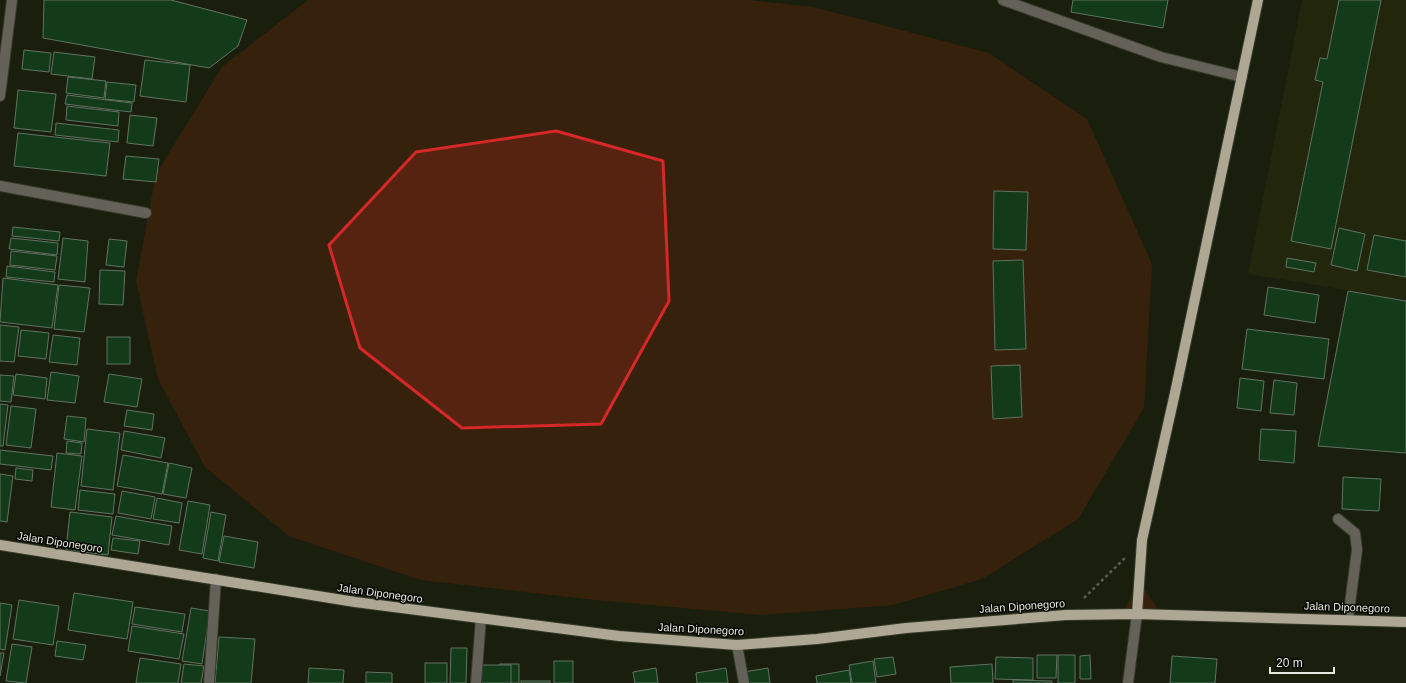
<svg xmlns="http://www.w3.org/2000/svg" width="1406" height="683" font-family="Arial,sans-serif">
	<rect width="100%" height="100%" fill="#1a1e0c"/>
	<!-- built -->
	<polygon fill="#21260d" points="1302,0 1406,0 1406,300 1248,274"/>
	<!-- green -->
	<g fill="#36220c">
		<polygon points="308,0 749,0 813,7 989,53 1087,119 1152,264 1144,408 1078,519 982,579 893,605 761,615 596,600 421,580 289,536 205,467 158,379 136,281 156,174 222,67"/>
		<polygon points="1140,582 1160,613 1122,613"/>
	</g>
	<!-- building -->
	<g fill="#133b19" stroke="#617362">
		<polygon points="44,0 171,0 247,20 238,46 209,68 43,38"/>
		<polygon points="1073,0 1168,0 1163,28 1071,12"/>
		<polygon points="1339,0 1381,0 1331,249 1291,241 1323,82 1315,80 1320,58 1327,59"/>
		<polygon points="24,50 51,53 49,72 22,69"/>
		<polygon points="54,52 95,57 92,79 51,74"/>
		<polygon points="145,60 190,65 186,102 140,96"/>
		<polygon points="68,77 106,81 104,98 66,93"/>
		<polygon points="107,82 136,85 134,102 105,99"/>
		<polygon points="18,90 56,94 51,132 14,128"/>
		<polygon points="67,95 132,103 131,112 65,104"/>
		<polygon points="67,106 119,112 118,126 66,120"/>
		<polygon points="130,115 157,118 153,146 127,143"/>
		<polygon points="56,123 119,130 118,142 55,135"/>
		<polygon points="18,133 110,143 106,176 14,166"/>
		<polygon points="126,156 159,159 156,182 123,179"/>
		<polygon points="994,191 1028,192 1026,250 993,249"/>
		<polygon points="13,227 60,232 59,241 12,236"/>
		<polygon points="1339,228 1365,234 1357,271 1331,265"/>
		<polygon points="1374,235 1406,241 1406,277 1367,270"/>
		<polygon points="11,238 58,243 57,255 9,249"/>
		<polygon points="63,238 88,241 85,282 58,279"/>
		<polygon points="109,239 127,241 124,267 106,265"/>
		<polygon points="11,251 57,256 55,270 10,265"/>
		<polygon points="1287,258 1316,263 1314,272 1286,267"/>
		<polygon points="1023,260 1026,349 995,350 993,261"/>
		<polygon points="7,266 55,272 54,282 6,277"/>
		<polygon points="100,270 125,271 123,305 99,304"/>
		<polygon points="3,278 58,285 52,328 0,322"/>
		<polygon points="59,285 90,288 84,332 54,329"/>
		<polygon points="1268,287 1319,295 1315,323 1264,315"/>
		<polygon points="1348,291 1406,301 1406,453 1318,446"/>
		<polygon points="0,325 19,327 14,362 0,361"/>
		<polygon points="1247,329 1329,339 1324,379 1242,369"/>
		<polygon points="21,330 49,333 46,359 18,356"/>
		<polygon points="53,335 80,338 77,365 49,362"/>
		<rect x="107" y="337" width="23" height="27"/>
		<polygon points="1020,365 1022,417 993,419 991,366"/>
		<polygon points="51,372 79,376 75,403 47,400"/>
		<polygon points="16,374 47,378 45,399 13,395"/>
		<polygon points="109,374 142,379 137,407 104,402"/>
		<polygon points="0,375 14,376 11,402 0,401"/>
		<polygon points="1240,378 1264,381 1261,411 1237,408"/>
		<polygon points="1274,380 1297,383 1294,415 1270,413"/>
		<polygon points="0,404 8,405 3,446 0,446"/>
		<polygon points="11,406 36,409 31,448 6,445"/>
		<polygon points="127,410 154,414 152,430 124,426"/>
		<polygon points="67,416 86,418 84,442 64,439"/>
		<polygon points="87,429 120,433 113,490 81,486"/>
		<polygon points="1261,429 1296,431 1294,463 1259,460"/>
		<polygon points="124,431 165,438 161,458 121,450"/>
		<polygon points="67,441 82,443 81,454 66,453"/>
		<polygon points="0,450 53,456 51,470 0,464"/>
		<polygon points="57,453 82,456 75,510 51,507"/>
		<polygon points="123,455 168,463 162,494 117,486"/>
		<polygon points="169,463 192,468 186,498 163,494"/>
		<polygon points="16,468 33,470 32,481 15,479"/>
		<polygon points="0,474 13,476 7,522 0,521"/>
		<polygon points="1343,477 1381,479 1379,511 1342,509"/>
		<polygon points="80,490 115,494 113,514 78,510"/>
		<polygon points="122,491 155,497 151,519 118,513"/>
		<polygon points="157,498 182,503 179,523 153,519"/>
		<polygon points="188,501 210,505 202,554 179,550"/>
		<polygon points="70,512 112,517 108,555 66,550"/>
		<polygon points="211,512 226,515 218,561 203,558"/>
		<polygon points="116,516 172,526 169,545 112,535"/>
		<polygon points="224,536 258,542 254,568 219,562"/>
		<polygon points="113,538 140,541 138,554 111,550"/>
		<polygon points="74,593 133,602 127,639 68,630"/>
		<polygon points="19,600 59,606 53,645 13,639"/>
		<polygon points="0,603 12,605 5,650 0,649"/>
		<polygon points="135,607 185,614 182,632 132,624"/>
		<polygon points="191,608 210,611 202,664 182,661"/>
		<polygon points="132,626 184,634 179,659 128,651"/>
		<polygon points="219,637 255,639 251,683 215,683"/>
		<polygon points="57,641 86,645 83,660 55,656"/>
		<polygon points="12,644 32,647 26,683 6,681"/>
		<polygon points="451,648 467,648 466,683 450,683"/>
		<polygon points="0,653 4,653 0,676"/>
		<polygon points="1037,655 1057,655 1056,678 1037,678"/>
		<rect x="1058" y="655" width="17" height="28"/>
		<polygon points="1090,655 1091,679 1080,679 1080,656"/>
		<polygon points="1172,656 1217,659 1215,683 1170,683"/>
		<polygon points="893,657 896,674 877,677 874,659"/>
		<polygon points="996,657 1033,658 1033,680 995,679"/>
		<polygon points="140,658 181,664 178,683 136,683"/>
		<rect x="554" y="661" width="19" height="22"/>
		<polygon points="873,661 876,683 852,683 849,665"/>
		<rect x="425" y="663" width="22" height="20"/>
		<polygon points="184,664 204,666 201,683 181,683"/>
		<rect x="500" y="664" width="19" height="19"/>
		<polygon points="992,664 993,683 951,683 950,667"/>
		<rect x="481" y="665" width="30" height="18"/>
		<polygon points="309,668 344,670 343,683 308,683"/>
		<polygon points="656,668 658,683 635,683 633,672"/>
		<polygon points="726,668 728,683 697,683 696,673"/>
		<polygon points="768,668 770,683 746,683 744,672"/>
		<polygon points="849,670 851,683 817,683 816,676"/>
		<polygon points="366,672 392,673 392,683 366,683"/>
		<polygon points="1013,680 1052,681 1052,683 1013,683"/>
		<rect x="521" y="681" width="29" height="2"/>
	</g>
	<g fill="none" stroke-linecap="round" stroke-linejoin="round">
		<defs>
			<g id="minor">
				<polyline points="1003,0 1161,57 1242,77"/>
				<polyline points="0,96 12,0"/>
				<polyline points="0,186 146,213"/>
				<polyline points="1338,519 1355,533 1357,550 1348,619"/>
				<polyline points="737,645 744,683"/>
				<polyline points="209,683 216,579"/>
				<polyline points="476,683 481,618"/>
				<polyline points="1128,683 1137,614"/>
			</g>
			<g id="major">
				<polyline points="0,545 355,602 619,636 737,645 817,639 906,628 1066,615 1137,614 1406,622"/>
				<polyline points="1137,614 1142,540 1175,393 1258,0"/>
			</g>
		</defs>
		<!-- minor casing -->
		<use href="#minor" stroke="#363a29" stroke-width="12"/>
		<!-- major casing -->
		<use href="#major" stroke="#363a29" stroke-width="12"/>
		<!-- path -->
		<polyline stroke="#5b5f4f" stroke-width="2.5" stroke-dasharray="3 3" stroke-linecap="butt" points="1084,598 1125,558"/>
		<!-- minor -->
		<use href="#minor" stroke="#646158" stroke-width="10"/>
		<!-- major -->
		<use href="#major" stroke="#ada794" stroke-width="10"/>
	</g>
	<!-- marked area -->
	<path fill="#d62828" fill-opacity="0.2" stroke="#d62828" stroke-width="3" stroke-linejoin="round" d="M556 131 663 161 669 301 601 424 462 428 360 348 329 245 416 152Z"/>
	<g text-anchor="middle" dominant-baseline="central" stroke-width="3" stroke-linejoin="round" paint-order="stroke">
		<!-- street labels -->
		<g font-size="11" fill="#e5e9dd" stroke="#060702">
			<text transform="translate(60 542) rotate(9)">Jalan Diponegoro</text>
			<text transform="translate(380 593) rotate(8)">Jalan Diponegoro</text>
			<text transform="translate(1022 606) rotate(-4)">Jalan Diponegoro</text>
			<text transform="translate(1347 607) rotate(2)">Jalan Diponegoro</text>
			<text transform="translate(701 629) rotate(3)">Jalan Diponegoro</text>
		</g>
	</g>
	<!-- scale -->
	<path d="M1270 667v6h64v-6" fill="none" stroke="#e5e9dd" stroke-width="2"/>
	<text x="1276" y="667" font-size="12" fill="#e5e9dd" stroke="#060702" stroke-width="3" paint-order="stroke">20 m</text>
</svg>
